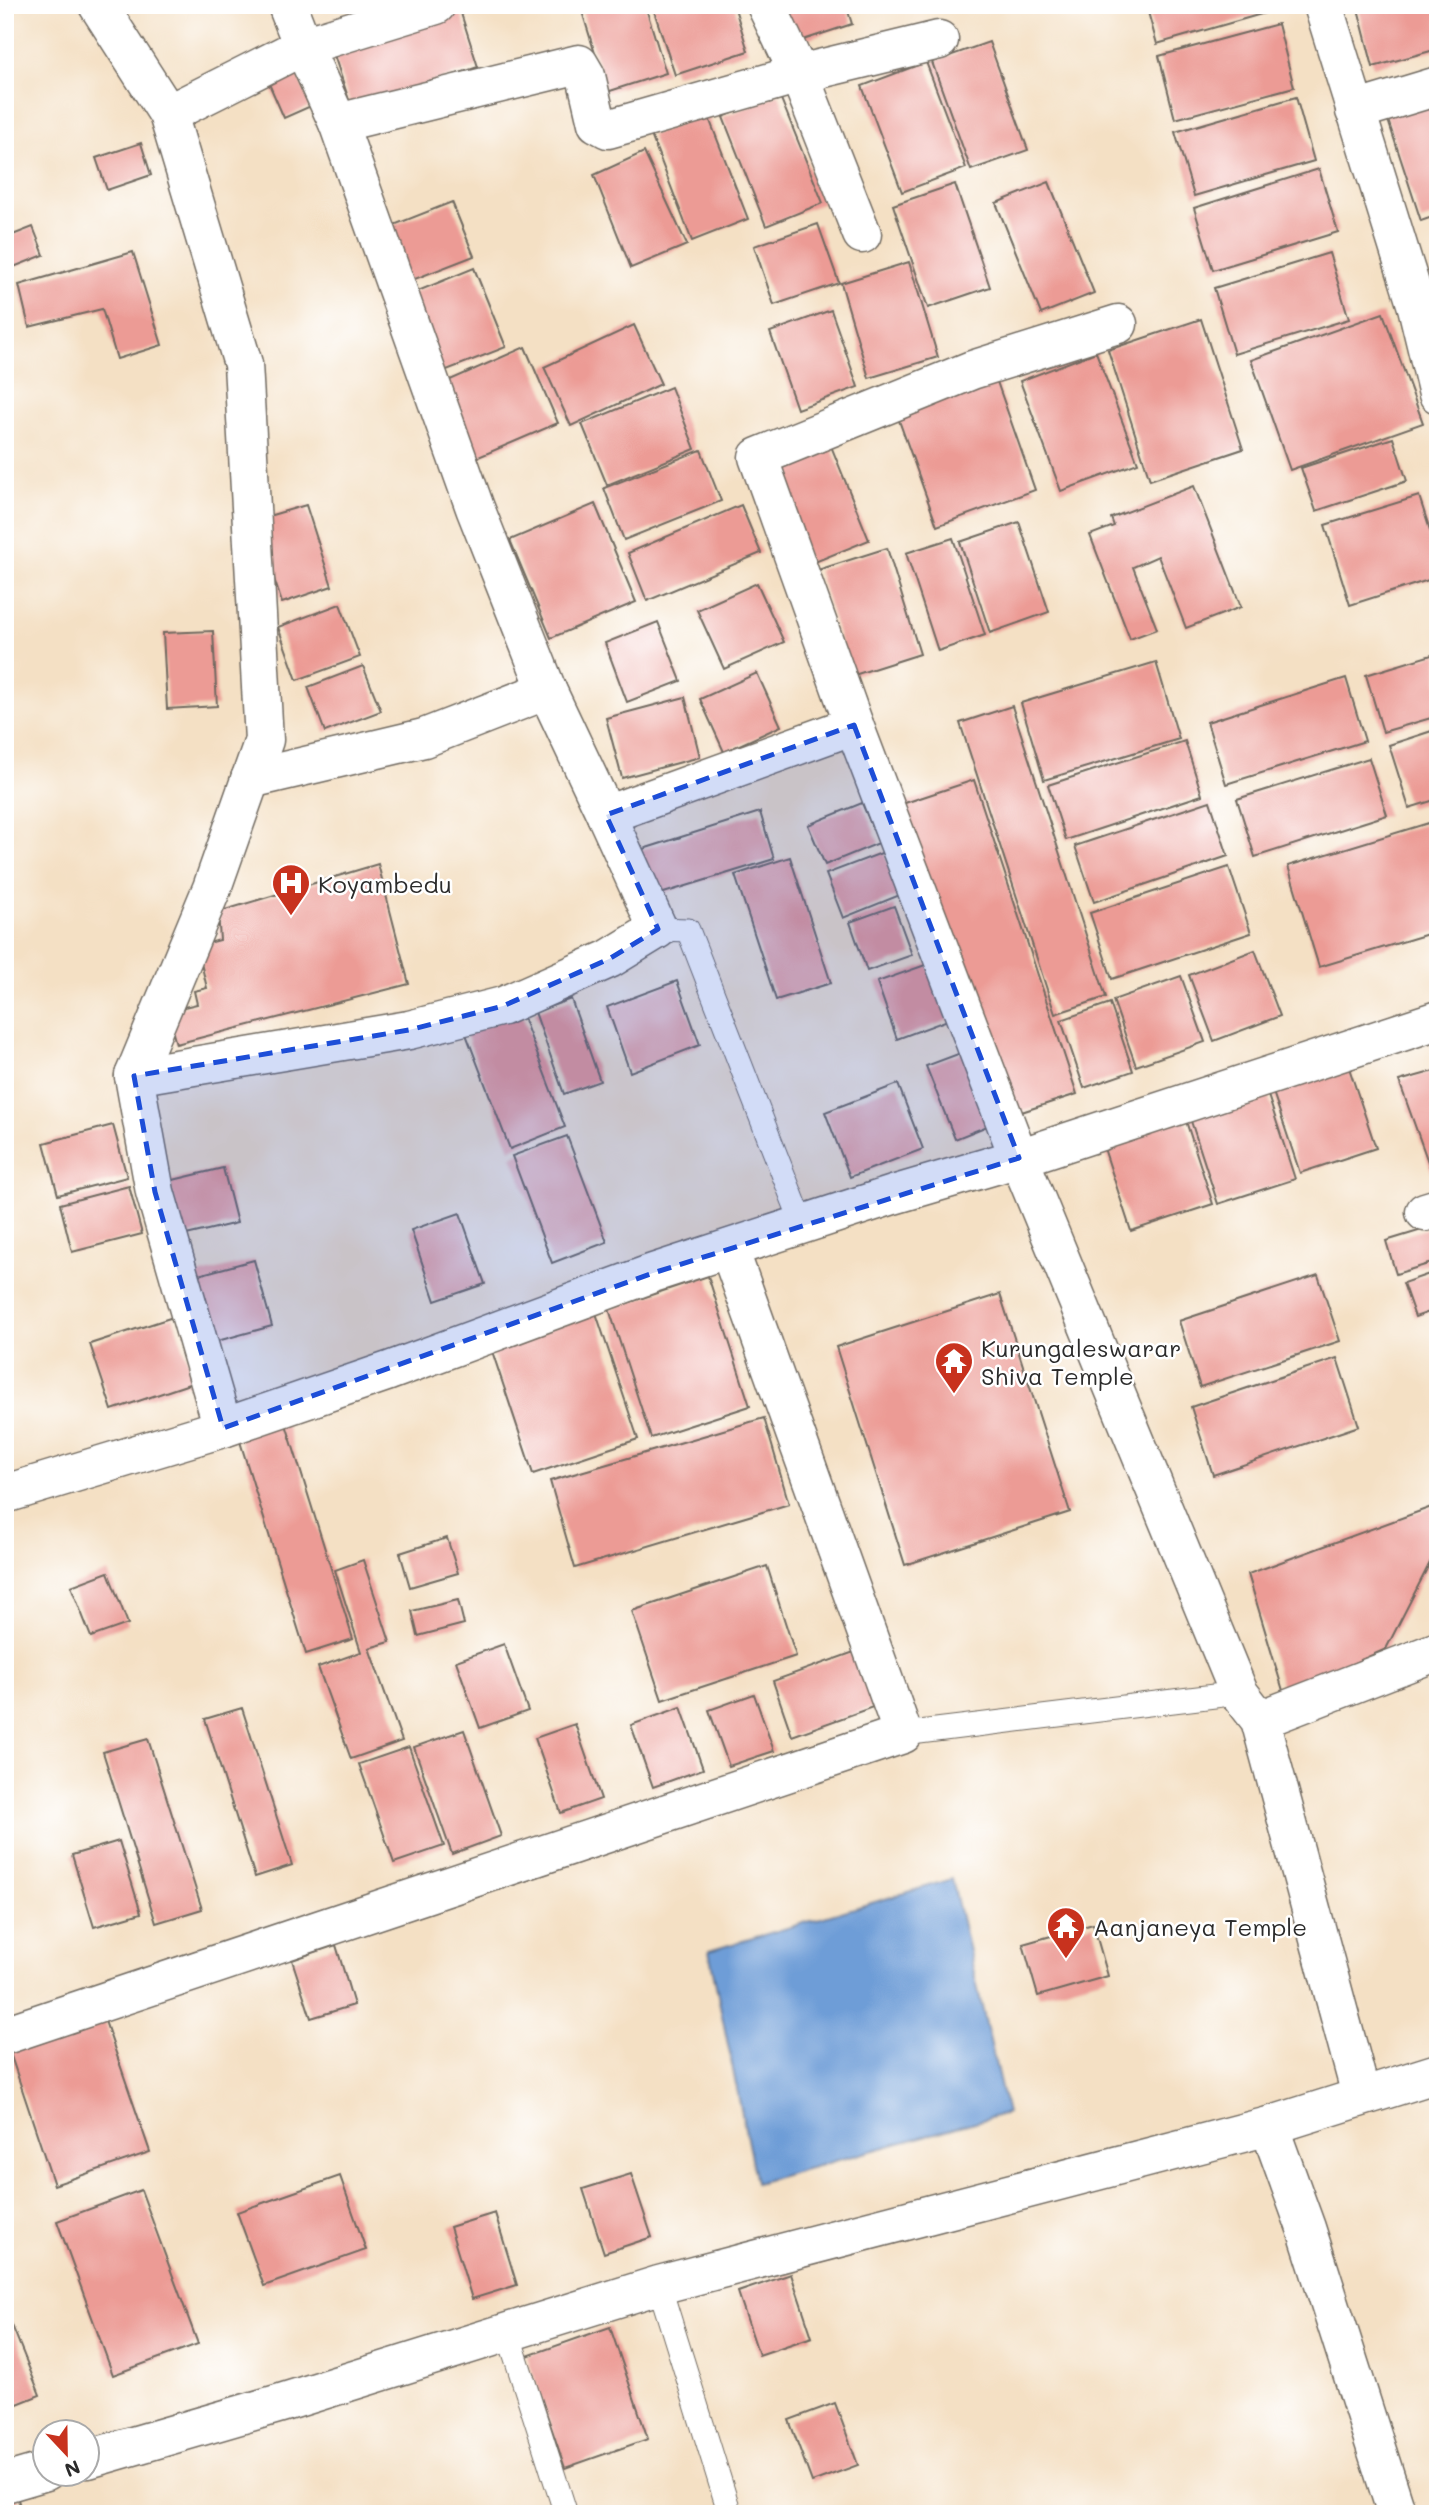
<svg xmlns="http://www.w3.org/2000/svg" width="1443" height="2519" font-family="Mali,sans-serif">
	<rect width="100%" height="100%" fill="#fff"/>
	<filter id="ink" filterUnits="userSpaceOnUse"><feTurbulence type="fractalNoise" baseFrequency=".0143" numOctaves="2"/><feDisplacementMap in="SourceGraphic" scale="14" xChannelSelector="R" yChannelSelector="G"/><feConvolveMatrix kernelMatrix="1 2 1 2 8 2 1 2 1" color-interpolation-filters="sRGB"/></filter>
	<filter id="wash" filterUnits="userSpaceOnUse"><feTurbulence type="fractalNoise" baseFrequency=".00686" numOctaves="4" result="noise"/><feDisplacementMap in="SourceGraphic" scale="28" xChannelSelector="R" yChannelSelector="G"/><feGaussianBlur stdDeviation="1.57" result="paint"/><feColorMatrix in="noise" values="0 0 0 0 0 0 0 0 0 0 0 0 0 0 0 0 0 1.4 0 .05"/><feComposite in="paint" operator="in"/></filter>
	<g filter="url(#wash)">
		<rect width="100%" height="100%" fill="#f4e0c4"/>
		<!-- water -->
		<polygon fill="#6e9dd7" stroke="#4c6481" stroke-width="2" points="952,1879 1007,2113 756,2183 709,1951"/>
		<g id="blocks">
			<!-- building -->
			<g fill="#ec9b95">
				<polygon points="580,5 645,5 666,73 607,92"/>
				<polygon points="652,5 734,5 748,51 675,75"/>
				<polygon points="779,5 846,5 852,24 791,44"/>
				<polygon points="1146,5 1271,5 1272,11 1157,44"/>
				<polygon points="1357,5 1438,5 1438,49 1373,67"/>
				<polygon points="459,7 478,67 352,109 332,49"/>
				<polygon points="1278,24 1294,87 1175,119 1159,56"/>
				<polygon points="989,42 1028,150 971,170 932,62"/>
				<polygon points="290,58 311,106 284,118 263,70"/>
				<polygon points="926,62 966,168 902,192 862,86"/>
				<polygon points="779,94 823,203 766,226 723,117"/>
				<polygon points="1438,94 1438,215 1421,221 1385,111"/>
				<polygon points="1296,97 1314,161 1194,196 1175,132"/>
				<polygon points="707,113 748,219 692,241 651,135"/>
				<polygon points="141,143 151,175 107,190 96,158"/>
				<polygon points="644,152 687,245 631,268 594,175"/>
				<polygon points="1319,169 1338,232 1213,270 1194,208"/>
				<polygon points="1049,182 1094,293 1041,314 996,203"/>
				<polygon points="955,184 990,287 928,308 893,205"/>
				<polygon points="452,202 474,256 402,284 381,230"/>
				<polygon points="818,224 839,283 774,305 754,246"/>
				<polygon points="33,227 44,255 6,270 5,238"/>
				<polygon points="133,252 162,345 117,359 102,309 29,327 19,285"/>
				<polygon points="1329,253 1349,319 1234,354 1214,288"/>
				<polygon points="909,262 938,357 869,378 841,283"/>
				<polygon points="474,268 506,347 439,373 408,295"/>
				<polygon points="831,310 858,387 797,409 770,332"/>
				<polygon points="1383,313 1423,423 1290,470 1251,360"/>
				<polygon points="1201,319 1243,449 1150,480 1108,350"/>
				<polygon points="634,325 661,384 571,426 544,367"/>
				<polygon points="525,347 558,423 474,459 441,384"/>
				<polygon points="1096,352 1138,463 1061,491 1020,381"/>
				<polygon points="995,376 1035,490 937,526 896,412"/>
				<polygon points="671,387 695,449 607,485 582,424"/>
				<polygon points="1393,438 1407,481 1316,511 1301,468"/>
				<polygon points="831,446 869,540 810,564 772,469"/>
				<polygon points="701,450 721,501 624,540 604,488"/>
				<polygon points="1194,486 1241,607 1186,628 1158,556 1133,567 1157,629 1130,639 1090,535 1114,526 1111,518"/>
				<polygon points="1419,496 1438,555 1438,577 1350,605 1325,525"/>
				<polygon points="595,504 636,602 551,638 510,540"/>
				<polygon points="306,505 332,586 282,603 255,520"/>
				<polygon points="741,505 761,553 647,601 628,553"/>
				<polygon points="1019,522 1049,612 990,633 960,542"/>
				<polygon points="953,538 985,635 938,651 906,553"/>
				<polygon points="887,548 920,654 851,676 818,570"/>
				<polygon points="757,583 784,642 724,669 697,610"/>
				<polygon points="340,604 360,657 297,680 278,627"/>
				<polygon points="658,622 681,681 627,702 605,643"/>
				<polygon points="213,631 217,706 167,709 163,633"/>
				<polygon points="1438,653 1438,716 1383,732 1366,675"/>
				<polygon points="1156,662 1179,739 1044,780 1021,703"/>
				<polygon points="363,666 381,711 325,732 308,687"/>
				<polygon points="757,673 781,726 724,752 700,699"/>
				<polygon points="1346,678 1365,741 1226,784 1207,722"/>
				<polygon points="685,697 700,757 622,778 606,718"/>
				<polygon points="1012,706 1106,997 1055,1014 960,723"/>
				<polygon points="1438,729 1438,799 1409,808 1389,745"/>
				<polygon points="1185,741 1202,795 1066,840 1048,785"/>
				<polygon points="1369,758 1387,815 1255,857 1237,799"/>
				<polygon points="974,780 1077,1094 1006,1117 902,804"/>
				<polygon points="1210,801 1228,856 1094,902 1075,846"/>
				<polygon points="862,803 879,843 825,865 808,825"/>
				<polygon points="760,812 774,859 654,896 640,850"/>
				<polygon points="1438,820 1438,931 1319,967 1288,866"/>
				<polygon points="884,852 900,895 843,918 826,874"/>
				<polygon points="790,857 831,983 776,1000 735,875"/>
				<polygon points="378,864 409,984 176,1044 167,1011 197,1004 194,991 207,988 197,946 220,940 218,912"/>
				<polygon points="1229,867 1251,933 1112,979 1090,913"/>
				<polygon points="894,906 912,955 867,971 850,922"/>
				<polygon points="1255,950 1280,1016 1214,1041 1189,975"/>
				<polygon points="928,964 948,1020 897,1039 877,982"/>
				<polygon points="1181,976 1205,1042 1136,1066 1113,1000"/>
				<polygon points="677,981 700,1045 630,1072 607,1007"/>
				<polygon points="571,999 600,1081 564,1094 535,1012"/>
				<polygon points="1110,1003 1133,1071 1084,1088 1061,1020"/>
				<polygon points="521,1012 565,1127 510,1149 466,1034"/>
				<polygon points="966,1051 995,1123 955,1139 926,1066"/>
				<polygon points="1345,1056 1376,1148 1300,1173 1269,1080"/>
				<polygon points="1438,1070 1438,1187 1437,1187 1399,1081"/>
				<polygon points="898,1084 923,1149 850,1177 825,1112"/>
				<polygon points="1266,1089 1295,1179 1218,1204 1189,1115"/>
				<polygon points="1184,1115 1213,1204 1131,1231 1102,1142"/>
				<polygon points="113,1125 127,1177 58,1195 44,1143"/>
				<polygon points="567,1136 607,1242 552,1263 512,1156"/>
				<polygon points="223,1168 237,1223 182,1236 169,1181"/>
				<polygon points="129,1186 142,1234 72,1252 60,1204"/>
				<polygon points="460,1213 485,1284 435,1301 411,1230"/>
				<polygon points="1438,1225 1438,1261 1396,1274 1386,1241"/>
				<polygon points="254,1260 272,1326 210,1343 191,1277"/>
				<polygon points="1438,1271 1438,1309 1415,1317 1403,1283"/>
				<polygon points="1318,1275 1340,1341 1200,1387 1179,1321"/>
				<polygon points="708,1276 750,1406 651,1438 609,1309"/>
				<polygon points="1000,1294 1070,1512 905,1565 836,1347"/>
				<polygon points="596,1313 638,1439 533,1474 491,1348"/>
				<polygon points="173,1317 195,1382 112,1410 90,1344"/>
				<polygon points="1337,1358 1359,1426 1213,1475 1191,1407"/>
				<polygon points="764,1418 789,1504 575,1568 550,1481"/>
				<polygon points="285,1421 353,1639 306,1654 238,1435"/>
				<polygon points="1437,1505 1438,1547 1386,1649 1284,1694 1248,1574"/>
				<polygon points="447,1538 458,1573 410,1587 400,1553"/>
				<polygon points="363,1560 390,1642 369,1648 402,1741 351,1759 318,1667 361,1652 335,1570"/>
				<polygon points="767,1566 796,1656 662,1700 632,1611"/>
				<polygon points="108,1572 128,1624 91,1637 71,1586"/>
				<polygon points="458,1600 464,1624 418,1636 412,1611"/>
				<polygon points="504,1644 528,1711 480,1728 456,1661"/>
				<polygon points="854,1652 873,1707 792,1736 773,1681"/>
				<polygon points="754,1694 774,1751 729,1766 709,1710"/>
				<polygon points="681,1707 703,1769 653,1787 631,1725"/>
				<polygon points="242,1708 292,1865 255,1877 205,1719"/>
				<polygon points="575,1724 601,1799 561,1813 535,1738"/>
				<polygon points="464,1730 501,1836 452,1854 414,1747"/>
				<polygon points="148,1739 202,1909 156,1923 103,1752"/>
				<polygon points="409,1747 444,1846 394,1863 359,1764"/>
				<polygon points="119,1841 141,1913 94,1927 72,1855"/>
				<polygon points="1093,1924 1108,1976 1038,1996 1023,1944"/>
				<polygon points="336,1945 354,2005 311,2018 292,1960"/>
				<polygon points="104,2018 150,2152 54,2185 9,2050"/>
				<polygon points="631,2174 652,2237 604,2253 583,2189"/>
				<polygon points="340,2176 366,2250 264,2286 237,2212"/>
				<polygon points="141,2190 198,2344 113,2375 57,2221"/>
				<polygon points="495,2213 517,2285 472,2299 450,2227"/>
				<polygon points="791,2274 812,2337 759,2355 738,2292"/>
				<polygon points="5,2308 40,2395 5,2409"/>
				<polygon points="610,2327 648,2439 565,2468 527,2356"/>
				<polygon points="835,2403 858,2465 812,2482 789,2420"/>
				<polygon points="16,2492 22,2514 5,2514 5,2495"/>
			</g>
		</g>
	</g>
	<g filter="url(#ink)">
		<use href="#blocks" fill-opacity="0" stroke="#716a61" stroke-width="2"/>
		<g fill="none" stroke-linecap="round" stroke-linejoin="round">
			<defs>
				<g id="service">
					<polyline points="658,929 688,930 803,1225"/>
					<polyline points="903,1734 1239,1693"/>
					<polyline points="659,2285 730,2514"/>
					<polyline points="508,2333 566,2514"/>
				</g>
				<g id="minor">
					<polyline points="98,5 168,114 243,364 264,740 212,888 134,1076 155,1192 223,1428 389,1371 653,1273 893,1195 1019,1158 1438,1020"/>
					<polyline points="287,5 303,46 338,123 475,508 547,690 606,815"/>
					<polyline points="766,5 799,74 862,234"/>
					<polyline points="1323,5 1417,307 1438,394"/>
					<polyline points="1355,111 1438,86"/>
					<polyline points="168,114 303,46 436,5"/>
					<polyline points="338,123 579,64 586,76 597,123 608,129 799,74 939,40"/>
					<polyline points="854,725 758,457 972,370 1118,324"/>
					<polyline points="250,779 424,738 547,690"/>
					<polyline points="134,1076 409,1030 503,1006 609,959 658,929 606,815 854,725 1019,1158 1239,1693 1260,1720 1361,2095"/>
					<polyline points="1425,1212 1438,1208"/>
					<polyline points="5,1494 223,1428"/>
					<polyline points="1260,1720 1438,1651"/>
					<polyline points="5,2035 903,1734 729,1249"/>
					<polyline points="1269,2126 1306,2228 1397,2514"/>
					<polyline points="88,2459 281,2403 659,2285 1269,2126 1438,2073"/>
					<polyline points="5,2483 46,2471"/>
				</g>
			</defs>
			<!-- service casing -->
			<use href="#service" stroke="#716a61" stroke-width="25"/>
			<!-- minor casing -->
			<use href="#minor" stroke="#716a61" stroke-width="41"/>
			<!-- service -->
			<use href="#service" stroke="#fff" stroke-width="23"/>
			<!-- minor -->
			<use href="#minor" stroke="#fff" stroke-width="38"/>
		</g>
	</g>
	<!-- marked area -->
	<path fill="#1d4ed8" fill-opacity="0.2" stroke="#1d4ed8" stroke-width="5" stroke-dasharray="14 9" stroke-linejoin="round" d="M854 725 1019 1158 653 1273 223 1428 155 1192 134 1076 409 1030 503 1006 609 959 658 929 606 815Z"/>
	<!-- icons -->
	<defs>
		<symbol id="hospital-pin" viewBox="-11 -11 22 30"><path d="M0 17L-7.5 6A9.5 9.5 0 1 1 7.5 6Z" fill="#c8321e" stroke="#fff"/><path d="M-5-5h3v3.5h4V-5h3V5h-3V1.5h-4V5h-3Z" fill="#fff"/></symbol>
		<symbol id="temple-pin" viewBox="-11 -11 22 30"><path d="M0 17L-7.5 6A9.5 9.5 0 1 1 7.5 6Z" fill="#c8321e" stroke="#fff"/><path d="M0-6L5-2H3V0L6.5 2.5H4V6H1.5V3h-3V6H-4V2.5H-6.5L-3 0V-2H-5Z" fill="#fff"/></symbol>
	</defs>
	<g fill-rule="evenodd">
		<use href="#hospital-pin" x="269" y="861" width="44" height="60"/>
		<use href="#temple-pin" x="932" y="1339" width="44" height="60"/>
		<use href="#temple-pin" x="1044" y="1904" width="44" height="60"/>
	</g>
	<g text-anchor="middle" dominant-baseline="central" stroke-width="5" stroke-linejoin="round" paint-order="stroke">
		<!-- poi labels -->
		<g font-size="24" fill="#2b2b2b" stroke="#fff" text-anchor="start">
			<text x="318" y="883">Koyambedu</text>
			<text x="981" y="1347">Kurungaleswarar<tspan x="981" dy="28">Shiva Temple</tspan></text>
			<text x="1093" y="1926">Aanjaneya Temple</text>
		</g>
	</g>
	<!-- margin -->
	<rect width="1443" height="2519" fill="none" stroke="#fff" stroke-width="28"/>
	<!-- north arrow -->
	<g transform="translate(66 2453) rotate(158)"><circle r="33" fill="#ffffff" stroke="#aaaaaa" stroke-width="2"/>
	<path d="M0-5L12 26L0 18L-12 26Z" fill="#c8321e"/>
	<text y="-10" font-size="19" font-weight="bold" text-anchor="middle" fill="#2b2b2b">N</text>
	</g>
</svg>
